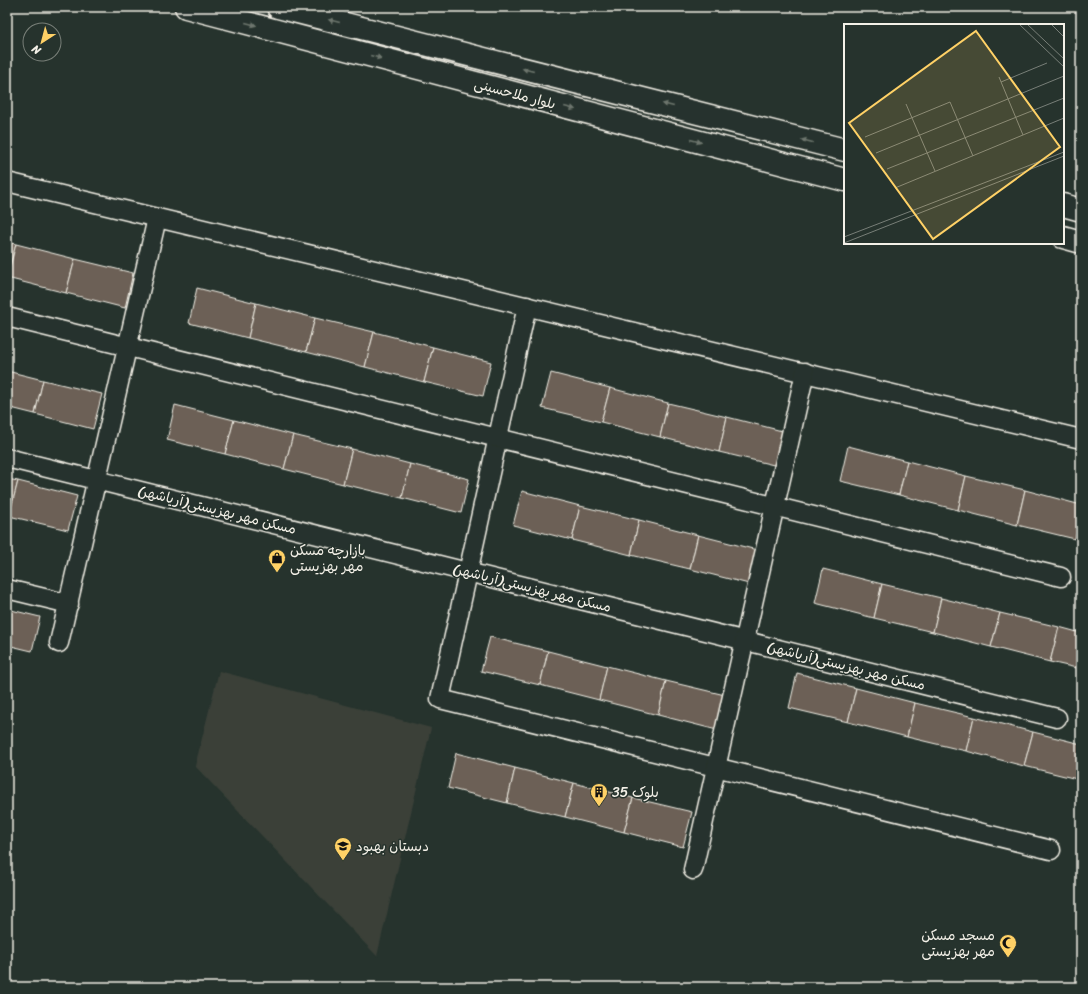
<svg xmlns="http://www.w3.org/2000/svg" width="1088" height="994" font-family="Sriracha,'Playpen Sans Arabic',sans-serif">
	<rect width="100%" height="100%" fill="#26332d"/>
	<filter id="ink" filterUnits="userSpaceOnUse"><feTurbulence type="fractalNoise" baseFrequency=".025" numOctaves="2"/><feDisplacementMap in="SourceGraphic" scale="8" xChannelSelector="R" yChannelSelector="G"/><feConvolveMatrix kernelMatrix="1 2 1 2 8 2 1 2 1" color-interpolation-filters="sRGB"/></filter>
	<g filter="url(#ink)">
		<!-- built -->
		<polygon fill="#3b4139" points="219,671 431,728 377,956 195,766"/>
		<!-- building -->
		<g fill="#6c6156" stroke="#f4f1e8">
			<polygon points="7,242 16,244 7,278"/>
			<polygon points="16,244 75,259 66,293 7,278"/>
			<polygon points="75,259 133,273 125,308 66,293"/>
			<polygon points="197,288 256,303 248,338 189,323"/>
			<polygon points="256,303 315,318 306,352 248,338"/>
			<polygon points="315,318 374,332 365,367 306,352"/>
			<polygon points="374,332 433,347 424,382 365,367"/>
			<polygon points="433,347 491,362 483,396 424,382"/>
			<polygon points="7,371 43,380 35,414 7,407"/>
			<polygon points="551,373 610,388 601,422 542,408"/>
			<polygon points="43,380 102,394 93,429 35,414"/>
			<polygon points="610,388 668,403 660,437 601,422"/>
			<polygon points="668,403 727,417 719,452 660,437"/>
			<polygon points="175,405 234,420 225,454 167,440"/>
			<polygon points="727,417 786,432 778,466 719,452"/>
			<polygon points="234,420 293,435 284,469 225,454"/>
			<polygon points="293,435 352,449 343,484 284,469"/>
			<polygon points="848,446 907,461 899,495 840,481"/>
			<polygon points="352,449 410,464 402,498 343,484"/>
			<polygon points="907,461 966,476 958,510 899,495"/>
			<polygon points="410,464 469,479 461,513 402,498"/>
			<polygon points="966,476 1025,490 1017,525 958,510"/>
			<polygon points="7,479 18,481 9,516 7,515"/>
			<polygon points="18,481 77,496 68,530 9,516"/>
			<polygon points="1025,490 1081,505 1081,517 1075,539 1017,525"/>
			<polygon points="522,491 580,506 572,540 513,525"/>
			<polygon points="580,506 639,520 631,555 572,540"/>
			<polygon points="639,520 698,535 690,569 631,555"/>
			<polygon points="698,535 757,550 749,584 690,569"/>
			<polygon points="823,569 882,584 874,618 815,603"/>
			<polygon points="882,584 941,598 933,632 874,618"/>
			<polygon points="941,598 1000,613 991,647 933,632"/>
			<polygon points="7,609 40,617 32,651 7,645"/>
			<polygon points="1000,613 1059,627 1050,662 991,647"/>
			<polygon points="1059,627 1081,633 1081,669 1050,662"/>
			<polygon points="490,637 548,651 540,685 481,671"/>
			<polygon points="548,651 607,666 599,700 540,685"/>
			<polygon points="607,666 666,681 658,715 599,700"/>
			<polygon points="797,673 856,688 848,722 789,708"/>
			<polygon points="666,681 725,695 717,730 658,715"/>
			<polygon points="856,688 915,703 907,737 848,722"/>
			<polygon points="915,703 974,717 966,751 907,737"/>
			<polygon points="974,717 1033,732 1024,766 966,751"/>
			<polygon points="1033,732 1081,744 1081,780 1024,766"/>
			<polygon points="456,753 515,768 507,803 448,788"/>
			<polygon points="515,768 574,783 565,817 507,803"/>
			<polygon points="574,783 633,798 624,832 565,817"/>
			<polygon points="633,798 692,812 683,847 624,832"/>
		</g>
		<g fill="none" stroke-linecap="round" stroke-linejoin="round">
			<defs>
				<g id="minor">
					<polyline points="7,182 1081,439"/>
					<polyline points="527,306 440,699 1051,850"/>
					<polyline points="7,317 1061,577"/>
					<polyline points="7,458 1057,718"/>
					<polyline points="7,589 69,604"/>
					<polyline points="59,643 157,218"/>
					<polyline points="693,870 805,372"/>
				</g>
				<g id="tertiary">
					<polyline points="186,7 845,180"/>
					<polyline points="278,7 845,150"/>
					<polyline points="1063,205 1081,210"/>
					<polyline points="1063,237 1081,242"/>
				</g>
			</defs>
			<!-- minor casing -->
			<use href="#minor" stroke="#f4f1e8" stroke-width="21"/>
			<!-- tertiary casing -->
			<use href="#tertiary" stroke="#f4f1e8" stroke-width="25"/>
			<!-- minor -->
			<use href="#minor" stroke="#26332d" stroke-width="18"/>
			<!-- tertiary -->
			<use href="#tertiary" stroke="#26332d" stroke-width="22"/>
		</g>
		<!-- one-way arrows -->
		<defs><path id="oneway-solid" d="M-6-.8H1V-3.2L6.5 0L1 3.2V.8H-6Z"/></defs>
		<g fill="#6e766e">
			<use href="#oneway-solid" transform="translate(334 21) rotate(-166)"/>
			<use href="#oneway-solid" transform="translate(251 24) rotate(15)"/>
			<use href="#oneway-solid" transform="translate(376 57) rotate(15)"/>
			<use href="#oneway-solid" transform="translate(528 70) rotate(-166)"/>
			<use href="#oneway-solid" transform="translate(668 105) rotate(-166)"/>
			<use href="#oneway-solid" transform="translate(570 108) rotate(15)"/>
			<use href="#oneway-solid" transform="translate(696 141) rotate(15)"/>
			<use href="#oneway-solid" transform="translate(807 141) rotate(-166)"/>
		</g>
	</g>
	<!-- icons -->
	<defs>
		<symbol id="shop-pin" viewBox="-11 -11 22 30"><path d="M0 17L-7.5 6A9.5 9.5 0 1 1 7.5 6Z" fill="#ffd166" stroke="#26332d"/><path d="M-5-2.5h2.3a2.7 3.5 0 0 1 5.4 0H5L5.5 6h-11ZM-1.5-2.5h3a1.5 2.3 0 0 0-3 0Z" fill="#111"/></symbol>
		<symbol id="building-pin" viewBox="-11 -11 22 30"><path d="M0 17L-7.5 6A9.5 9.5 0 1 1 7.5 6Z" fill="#ffd166" stroke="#26332d"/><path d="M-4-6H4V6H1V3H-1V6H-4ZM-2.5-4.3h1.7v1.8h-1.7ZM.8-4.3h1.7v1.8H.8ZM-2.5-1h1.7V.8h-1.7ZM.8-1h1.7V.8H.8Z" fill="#111"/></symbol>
		<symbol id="school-pin" viewBox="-11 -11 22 30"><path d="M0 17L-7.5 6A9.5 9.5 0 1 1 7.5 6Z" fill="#ffd166" stroke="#26332d"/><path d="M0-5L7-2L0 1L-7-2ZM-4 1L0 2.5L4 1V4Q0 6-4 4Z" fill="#111"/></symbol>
		<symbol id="mosque-pin" viewBox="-11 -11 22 30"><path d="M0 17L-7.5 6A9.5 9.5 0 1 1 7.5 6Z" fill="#ffd166" stroke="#26332d"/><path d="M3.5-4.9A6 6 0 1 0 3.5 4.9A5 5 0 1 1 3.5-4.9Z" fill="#111"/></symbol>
	</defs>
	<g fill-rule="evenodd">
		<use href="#shop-pin" x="267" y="548" width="20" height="27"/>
		<use href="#building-pin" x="589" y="782" width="20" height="27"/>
		<use href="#school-pin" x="333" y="836" width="20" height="27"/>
		<use href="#mosque-pin" x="998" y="933" width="20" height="27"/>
	</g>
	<g text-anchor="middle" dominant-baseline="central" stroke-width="3" stroke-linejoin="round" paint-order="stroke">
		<!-- street labels -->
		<g font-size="14" fill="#f4f1e8" stroke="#26332d">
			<text transform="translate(515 94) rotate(15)">بلوار ملاحسینی</text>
			<text transform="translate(217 510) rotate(14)">مسکن مهر بهزیستی(آریاشهر)</text>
			<text transform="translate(532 588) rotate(14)">مسکن مهر بهزیستی(آریاشهر)</text>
			<text transform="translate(846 666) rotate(14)">مسکن مهر بهزیستی(آریاشهر)</text>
		</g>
		<!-- poi labels -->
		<g font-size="14" fill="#f4f1e8" stroke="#26332d" text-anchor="start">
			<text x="290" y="550">بازارچه مسکن<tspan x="290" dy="16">مهر بهزیستی</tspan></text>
			<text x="612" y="792">بلوک 35</text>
			<text x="356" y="846">دبستان بهبود</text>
			<text x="995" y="935" text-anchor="end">مسجد مسکن<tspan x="995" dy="16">مهر بهزیستی</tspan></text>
		</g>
	</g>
	<!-- overview -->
	<g transform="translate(844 24)">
		<rect width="220" height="220" fill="#26332d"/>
		<path fill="none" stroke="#787f78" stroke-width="1" d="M175 0 220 43M183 0 220 35M207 0 220 13M155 53 179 111M157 58 203 39M62 80 91 147M21 113 106 78 129 132M32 129 220 52M43 145 220 74M51 164 220 94M0 213 220 128M0 219 220 132"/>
		<path fill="#ffd166" fill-opacity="0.15" stroke="#ffd166" stroke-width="2" d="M132 7 216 123 89 215 5 99Z"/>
		<rect width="220" height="220" fill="none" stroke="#f4f1e8" stroke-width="2"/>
	</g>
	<!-- margin -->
	<rect width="1088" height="994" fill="none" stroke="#26332d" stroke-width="24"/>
	<rect x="12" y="12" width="1064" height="970" fill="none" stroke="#f4f1e8" stroke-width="1.5" filter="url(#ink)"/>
	<!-- north arrow -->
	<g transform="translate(42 42) rotate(216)"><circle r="19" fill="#26332d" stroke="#787f78"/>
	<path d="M0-3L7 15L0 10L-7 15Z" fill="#ffd166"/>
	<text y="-6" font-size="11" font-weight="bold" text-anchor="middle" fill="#f4f1e8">N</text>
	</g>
</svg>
